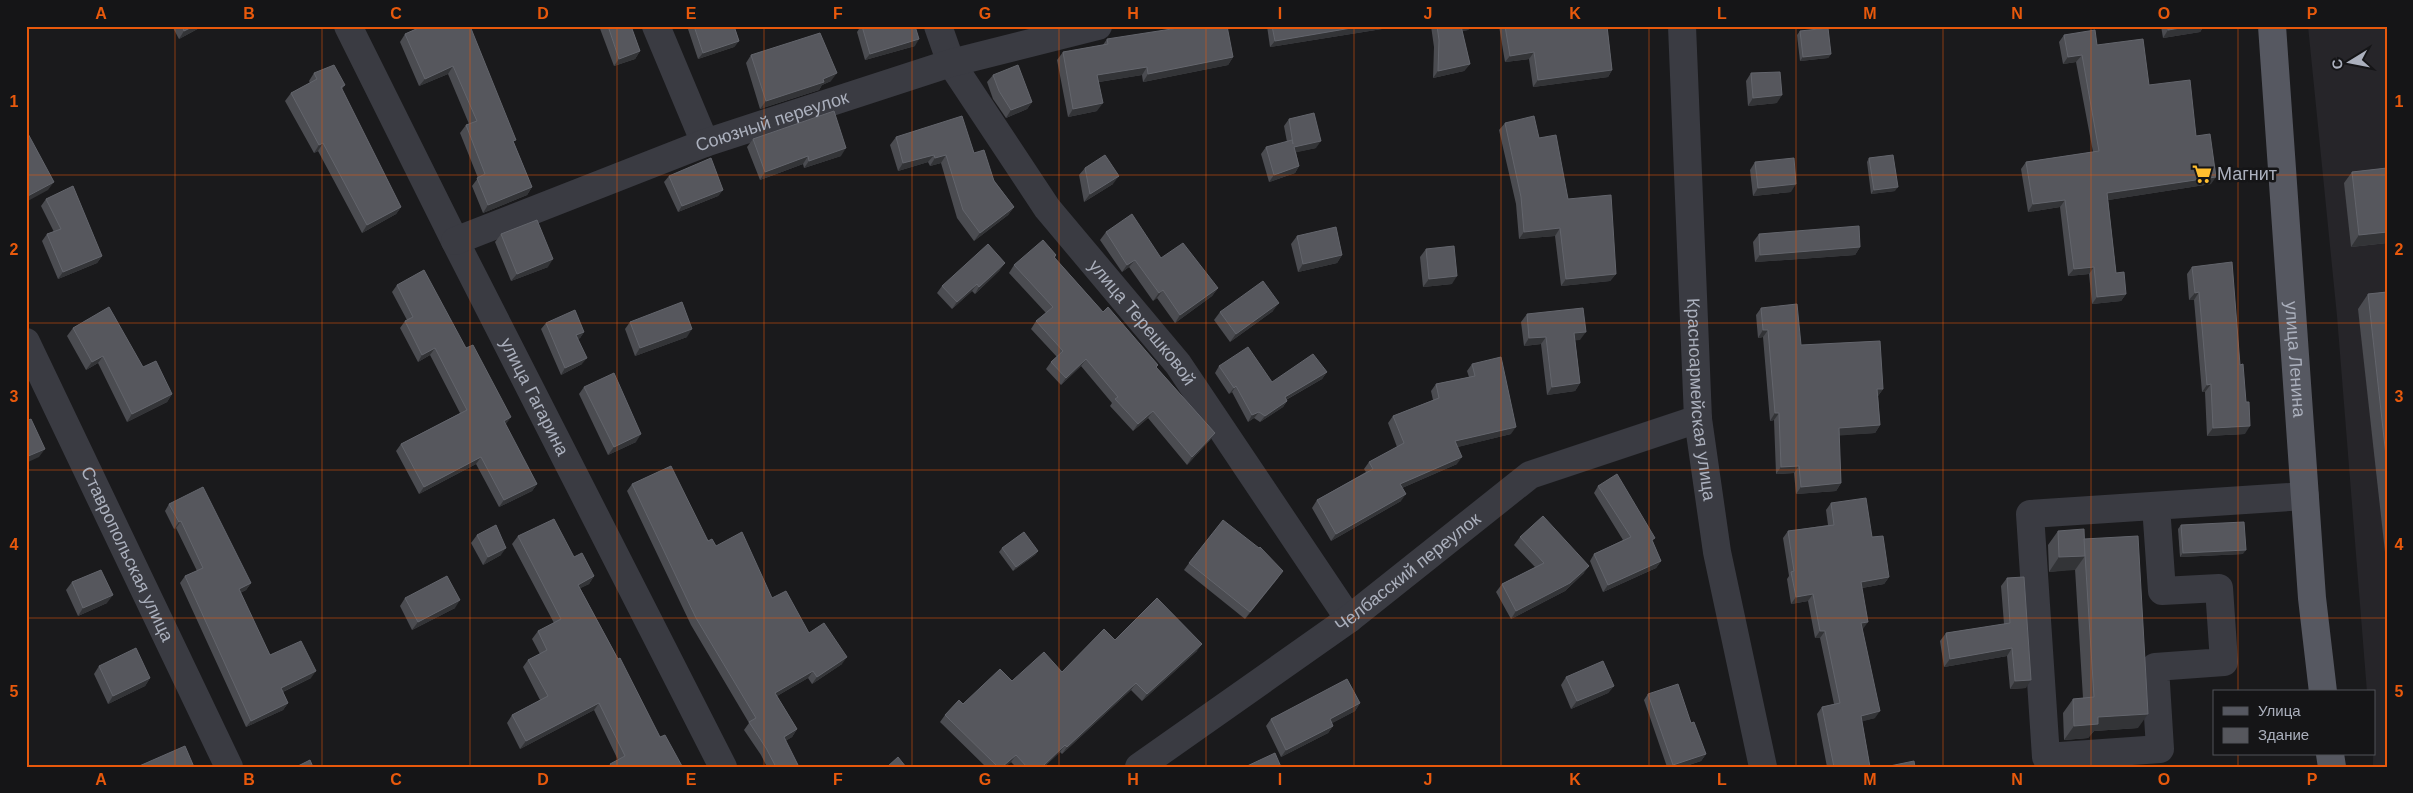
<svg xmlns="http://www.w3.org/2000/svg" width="2413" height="793" font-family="Helvetica,sans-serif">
	<rect width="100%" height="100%" fill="#1a1a1c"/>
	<!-- built -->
	<polygon fill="#262529" points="2308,26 2387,26 2387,767 2373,767 2374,692 2367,692 2337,316"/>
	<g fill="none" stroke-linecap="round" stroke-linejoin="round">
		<!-- minor -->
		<g stroke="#3a3b42" stroke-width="28">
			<path id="s1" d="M348 26 455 241 723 767"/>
			<polyline points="656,26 705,143"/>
			<path id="s2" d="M938 26 951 63 1047 208 1178 364 1349 619"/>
			<path id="s3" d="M1682 26 1698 419 1717 552 1763 767"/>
			<path id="s4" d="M455 241 705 143 951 63 1098 26"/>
			<path id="s5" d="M26 342 229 767"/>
			<polyline points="2156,506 2162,591 2219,588 2224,662 2155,667 2160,749 2046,757 2030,514 2305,496"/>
			<path id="s6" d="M1139 767 1349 619 1530 475 1698 419"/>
		</g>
		<!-- major -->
		<g stroke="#565861" stroke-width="28">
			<path id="s7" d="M2272 26 2312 598 2323 692"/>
			<polyline points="2330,754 2332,767"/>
		</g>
	</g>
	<!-- wall -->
	<g fill="#4b4c51">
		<polygon points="172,26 203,26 179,39"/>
		<polygon points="423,26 514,143 532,187 527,195 483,213 472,186 478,178 460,133 466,125 469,124 448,74 419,86 400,42 405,34"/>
		<polygon points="599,26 631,26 640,51 635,59 614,66"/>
		<polygon points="687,26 734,26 739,41 734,47 698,59"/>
		<polygon points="861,26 915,26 915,46 865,60 857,32"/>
		<polygon points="1267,26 1384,26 1382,29 1270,47"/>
		<polygon points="1431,26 1471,26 1468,30 1462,31 1470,64 1464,71 1433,78 1434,47"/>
		<polygon points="1499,26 1607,26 1612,70 1608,77 1533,87 1529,59 1505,62"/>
		<polygon points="2161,26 2204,26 2200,32 2163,38"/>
		<polygon points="1800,31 1831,54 1828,58 1800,61 1797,35"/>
		<polygon points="2064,35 2097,45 2149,85 2196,136 2211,184 2108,200 2116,273 2126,294 2121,301 2092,304 2089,274 2068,276 2060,207 2028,212 2021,169 2026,162 2093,152 2076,62 2063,64 2059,42"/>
		<polygon points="1107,39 1233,57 1228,65 1143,82 1142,75 1099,82 1097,111 1068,117 1057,60 1063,52 1103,45"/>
		<polygon points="751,55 831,81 822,85 819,90 760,109 746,63"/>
		<polygon points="314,73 345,85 342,89 401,207 396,214 362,233 318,151 314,153 285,101 291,93 310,83 309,81"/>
		<polygon points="1751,73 1777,103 1748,106 1746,81"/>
		<polygon points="993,75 1032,102 1027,109 1006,118 993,99 987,82"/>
		<polygon points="1289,119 1316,148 1296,152 1299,166 1295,173 1269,182 1261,154 1266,147 1287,142 1284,126"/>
		<polygon points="1505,123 1539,138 1568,199 1616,274 1610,281 1561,286 1555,236 1519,239 1516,204 1499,130"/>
		<polygon points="896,137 974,153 1014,207 1008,215 974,241 957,218 941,163 930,166 928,162 898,171 890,145"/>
		<polygon points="753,139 841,156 804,168 803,164 760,180 747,147"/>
		<polygon points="1869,158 1895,191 1871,194 1867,162"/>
		<polygon points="1755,162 1791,192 1753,196 1750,170"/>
		<polygon points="1085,168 1113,184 1084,202 1079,175"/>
		<polygon points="2387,168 2387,243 2351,247 2344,183 2352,172"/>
		<polygon points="669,176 723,190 718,196 678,212 664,182"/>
		<polygon points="46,199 102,256 97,263 58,279 42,241 47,234 54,232 41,206"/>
		<polygon points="1106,232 1161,258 1218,288 1212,296 1175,323 1157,298 1153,301 1129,267 1122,272 1100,240"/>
		<polygon points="501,234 548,267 511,281 495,242"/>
		<polygon points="1759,234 1860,247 1855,255 1755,262 1753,242"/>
		<polygon points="1297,236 1342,255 1337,263 1298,272 1291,244"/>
		<polygon points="1426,249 1452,284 1423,287 1420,257"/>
		<polygon points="1056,255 1055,258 1103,312 1158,365 1156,367 1215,433 1210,440 1187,465 1148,418 1133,431 1110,406 1112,403 1081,366 1061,385 1046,369 1051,362 1057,357 1031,329 1036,321 1046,313 1009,273 1014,265"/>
		<polygon points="2192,267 2245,434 2207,436 2205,392 2202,392 2194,300 2189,300 2187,274"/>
		<polygon points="1000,270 975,294 972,291 952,309 937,293 942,286"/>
		<polygon points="397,285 505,424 537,484 532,491 499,507 476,464 419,494 396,451 401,444 460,413 430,355 418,362 400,328 405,321 407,320 392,292"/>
		<polygon points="2387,292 2387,570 2358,309 2368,294"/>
		<polygon points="1761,308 1801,345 1883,389 1878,396 1880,425 1875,433 1839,435 1841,483 1836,491 1796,494 1794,473 1776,474 1774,420 1770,421 1763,337 1758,338 1756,315"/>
		<polygon points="1273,311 1230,342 1214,320 1220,312"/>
		<polygon points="1527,314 1580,340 1575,340 1580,383 1575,391 1547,395 1541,344 1524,346 1521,322"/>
		<polygon points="630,322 687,337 635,356 625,329"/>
		<polygon points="546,323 584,332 580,338 578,339 582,364 561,375 541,329"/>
		<polygon points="73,328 143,367 172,394 167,402 127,422 98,363 86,370 67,336"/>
		<polygon points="1472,364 1511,434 1457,447 1457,464 1402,488 1401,501 1331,541 1312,508 1317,500 1366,472 1364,469 1369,462 1397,447 1388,423 1393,416 1433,400 1431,391 1436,384 1469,377 1467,371"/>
		<polygon points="1219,366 1272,382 1327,372 1322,379 1286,400 1287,401 1283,407 1260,422 1254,418 1248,422 1232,392 1229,394 1215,373"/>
		<polygon points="584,387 636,442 608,455 579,394"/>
		<polygon points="632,484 716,546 842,664 812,684 808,678 777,696 797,729 792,737 785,741 799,767 767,767 761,755 744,730 749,723 691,625 627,491"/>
		<polygon points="1598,486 1653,542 1661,561 1656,568 1603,592 1590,561 1594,554 1623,540 1594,493"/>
		<polygon points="1831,503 1872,537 1889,577 1884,584 1862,588 1863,629 1862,629 1875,718 1862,721 1870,767 1827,767 1817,714 1822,707 1834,704 1820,638 1815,638 1808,601 1791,604 1787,579 1789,576 1783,538 1788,531 1828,525 1826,510"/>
		<polygon points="169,504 251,583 246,590 240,593 270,655 311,678 283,692 288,703 283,710 246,727 180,583 185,576 197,571 176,528 174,529 165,511"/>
		<polygon points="2181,525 2243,554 2180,557 2178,529"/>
		<polygon points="2058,531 2084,539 2138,728 2094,731 2088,738 2064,740 2063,713 2073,699 2083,698 2075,569 2049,572 2048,545"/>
		<polygon points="477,535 501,555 483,565 471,543"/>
		<polygon points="518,536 574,557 594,576 589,584 580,588 660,737 618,760 594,710 520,749 507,723 512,715 540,700 523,667 528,660 540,654 532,639 538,631 554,623 512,544"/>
		<polygon points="1520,537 1584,573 1565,591 1511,619 1496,592 1502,584 1535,567 1514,545"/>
		<polygon points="1002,548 1038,551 1035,555 1013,571 999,552"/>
		<polygon points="1259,548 1278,578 1245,619 1184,570 1189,563"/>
		<polygon points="2007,578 2026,688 2010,689 2007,656 1944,667 1940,641 1946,633 2004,624 2001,586"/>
		<polygon points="72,582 107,603 78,616 66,590"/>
		<polygon points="405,598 455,608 412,630 400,606"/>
		<polygon points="1115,640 1197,651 1142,701 1131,690 1062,754 1060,752 1044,767 1016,767 1011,762 1005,767 986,767 940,722 945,715 963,704 1012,681 1062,672"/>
		<polygon points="99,666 150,678 145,686 108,704 94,674"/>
		<polygon points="1566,677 1614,686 1608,693 1571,709 1561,685"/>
		<polygon points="1648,694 1691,723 1706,754 1701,761 1683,767 1667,767 1644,700"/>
		<polygon points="1360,703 1355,711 1332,723 1333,726 1328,733 1281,757 1266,726 1271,719"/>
	</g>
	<!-- shaded-wall -->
	<g fill="#333437">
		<polygon points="194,26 203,26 179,39 184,31"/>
		<polygon points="1363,26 1384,26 1382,29 1270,47 1275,41"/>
		<polygon points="1460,26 1471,26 1468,30 1456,32"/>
		<polygon points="2193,26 2204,26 2200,32 2163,38 2168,30"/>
		<polygon points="2313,26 2338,26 2311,29"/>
		<polygon points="919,39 915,46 865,60 870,54"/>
		<polygon points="739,41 734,47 698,59 703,53"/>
		<polygon points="640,51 635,59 614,66 619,59"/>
		<polygon points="1534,52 1529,59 1505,62 1510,56"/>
		<polygon points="1831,54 1828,58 1800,61 1803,57"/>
		<polygon points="2082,55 2076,62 2063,64 2068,57"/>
		<polygon points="1233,57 1228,65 1143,82 1148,74"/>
		<polygon points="1470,64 1464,71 1433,78 1438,71"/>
		<polygon points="453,66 448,74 419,86 425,79"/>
		<polygon points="1147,67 1142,75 1092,83 1097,75"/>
		<polygon points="1612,70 1608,77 1533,87 1538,80"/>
		<polygon points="837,73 831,81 822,85 819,90 760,109 766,101"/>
		<polygon points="1782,95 1777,103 1748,106 1753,98"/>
		<polygon points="1032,102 1027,109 1006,118 1011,110"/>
		<polygon points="1103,103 1097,111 1068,117 1073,109"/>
		<polygon points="1321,141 1316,148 1289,154 1294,147"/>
		<polygon points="323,143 318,151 314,153 319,145"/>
		<polygon points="846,148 841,156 804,168 809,161"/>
		<polygon points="934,155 928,162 898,171 903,163"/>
		<polygon points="946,155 941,163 930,166 935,158"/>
		<polygon points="808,156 803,164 760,180 765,172"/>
		<polygon points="1299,166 1295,173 1269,182 1274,175"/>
		<polygon points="1119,176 1113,184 1084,202 1090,194"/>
		<polygon points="2216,177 2211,184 2102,201 2107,193"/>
		<polygon points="54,182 48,190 26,202 26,197"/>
		<polygon points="1796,184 1791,192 1753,196 1758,188"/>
		<polygon points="532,187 527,195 483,213 488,205"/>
		<polygon points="1898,187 1895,191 1871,194 1874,190"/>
		<polygon points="723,190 718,196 678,212 682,206"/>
		<polygon points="2065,200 2060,207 2028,212 2033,204"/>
		<polygon points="401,207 396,214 362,233 367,225"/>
		<polygon points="1014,207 1008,215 974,241 980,233"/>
		<polygon points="1560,228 1555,236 1519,239 1524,232"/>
		<polygon points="2387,232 2387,243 2351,247 2359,235"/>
		<polygon points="1860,247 1855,255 1755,262 1760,255"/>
		<polygon points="1342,255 1337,263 1298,272 1303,264"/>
		<polygon points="102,256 97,263 58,279 63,272"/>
		<polygon points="553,259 548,267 511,281 517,274"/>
		<polygon points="1135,260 1129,267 1122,272 1127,265"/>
		<polygon points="1005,263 1000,270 975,294 979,287"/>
		<polygon points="2094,267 2089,274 2068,276 2074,269"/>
		<polygon points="1616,274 1610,281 1561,286 1566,279"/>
		<polygon points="1457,276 1452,284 1423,287 1429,279"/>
		<polygon points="977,284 972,291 952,309 957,302"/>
		<polygon points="1218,288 1212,296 1175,323 1180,315"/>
		<polygon points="1163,290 1157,298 1153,301 1159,293"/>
		<polygon points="2199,292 2194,300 2189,300 2195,293"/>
		<polygon points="2126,294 2121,301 2092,304 2097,297"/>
		<polygon points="1279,303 1273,311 1230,342 1236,334"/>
		<polygon points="692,329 687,337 635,356 640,348"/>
		<polygon points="1763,330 1768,330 1763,337 1758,338"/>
		<polygon points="584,332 580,338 571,342 576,335"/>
		<polygon points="1586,332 1580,340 1569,341 1574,333"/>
		<polygon points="1546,337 1541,344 1524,346 1529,338"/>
		<polygon points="435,348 430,355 418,362 422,355"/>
		<polygon points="103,356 98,363 86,370 92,362"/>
		<polygon points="587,358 582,364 561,375 565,368"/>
		<polygon points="1086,359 1081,366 1061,385 1066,378"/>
		<polygon points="1327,372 1322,379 1280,403 1285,397"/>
		<polygon points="1580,383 1575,391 1547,395 1552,387"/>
		<polygon points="2211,384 2205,392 2202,392 2207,385"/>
		<polygon points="1236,386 1232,392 1229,394 1234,388"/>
		<polygon points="1877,389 1883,389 1878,396"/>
		<polygon points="172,394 167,402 127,422 132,414"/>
		<polygon points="1287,401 1283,407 1260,422 1265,416"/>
		<polygon points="1153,411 1148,418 1133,431 1138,424"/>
		<polygon points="1259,412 1254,418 1248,422 1252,415"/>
		<polygon points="1775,413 1779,413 1774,420 1770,421"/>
		<polygon points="511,417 506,424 499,428 504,421"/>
		<polygon points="1880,425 1875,433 1834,436 1839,428"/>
		<polygon points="2250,426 2245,434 2207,436 2213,428"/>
		<polygon points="1516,427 1511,434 1450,449 1455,441"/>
		<polygon points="1215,433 1210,440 1187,465 1192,457"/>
		<polygon points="641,434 636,442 608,455 614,447"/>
		<polygon points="45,449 39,457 26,463 26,457"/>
		<polygon points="481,457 476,464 419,494 424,487"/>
		<polygon points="1462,457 1457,464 1395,491 1400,484"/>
		<polygon points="1799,466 1794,473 1776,474 1781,467"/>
		<polygon points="1841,483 1836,491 1796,494 1801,487"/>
		<polygon points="537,484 532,491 499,507 504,500"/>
		<polygon points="1406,494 1401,501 1331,541 1336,534"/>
		<polygon points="181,521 176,528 174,529 179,522"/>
		<polygon points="506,548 501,555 483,565 488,557"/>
		<polygon points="2246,550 2243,554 2180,557 2183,553"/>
		<polygon points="1038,551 1035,555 1013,571 1016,567"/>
		<polygon points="2085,556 2075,570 2049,572 2059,557"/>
		<polygon points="1661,561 1656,568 1603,592 1608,585"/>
		<polygon points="1589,566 1584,573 1565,591 1511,619 1516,611"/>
		<polygon points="1283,571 1278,578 1245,619 1250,612"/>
		<polygon points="594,576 589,584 573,592 578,585"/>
		<polygon points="1889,577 1884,584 1856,589 1861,582"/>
		<polygon points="251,583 246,590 234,596 239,589"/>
		<polygon points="1813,594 1808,601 1791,604 1796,597"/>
		<polygon points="113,595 107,603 78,616 83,608"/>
		<polygon points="460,600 455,608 412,630 418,622"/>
		<polygon points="1868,622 1863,629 1856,630 1861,623"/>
		<polygon points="1820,631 1825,631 1820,638 1815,638"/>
		<polygon points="1202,644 1197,651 1142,701 1147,694"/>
		<polygon points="2012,648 2007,656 1944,667 1950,659"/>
		<polygon points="847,657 842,664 812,684 817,677"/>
		<polygon points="316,671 311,678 276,695 281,688"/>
		<polygon points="813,671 808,678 770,700 775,693"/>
		<polygon points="150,678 145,686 108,704 113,696"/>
		<polygon points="2031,680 2026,688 2010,689 2015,681"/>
		<polygon points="1136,683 1131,690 1062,754 1067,747"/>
		<polygon points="1614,686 1608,693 1571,709 1577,701"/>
		<polygon points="288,703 283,710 246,727 251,721"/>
		<polygon points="599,703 594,710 520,749 526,741"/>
		<polygon points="1360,703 1355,711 1325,727 1330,719"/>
		<polygon points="1880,711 1875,718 1857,723 1861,716"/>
		<polygon points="2148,714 2138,728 2094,731 2088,738 2064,740 2074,726 2098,717"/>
		<polygon points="1333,726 1328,733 1281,757 1286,750"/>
		<polygon points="797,729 792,737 779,745 784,737"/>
		<polygon points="1065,745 1060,752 1044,767 1042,767"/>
		<polygon points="1706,754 1701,761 1683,767 1672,767 1673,765"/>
		<polygon points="1016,755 1011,762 1005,767 1002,767"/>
	</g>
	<!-- building -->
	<g fill="#56575d" stroke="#63656c">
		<polygon points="182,26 194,26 184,31"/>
		<polygon points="423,26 470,26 516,140 513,141 532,187 488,205 477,178 485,174 466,125 477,121 453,66 425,79 405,34"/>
		<polygon points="608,26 631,26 640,51 619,59"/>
		<polygon points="694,26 734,26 739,41 703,53"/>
		<polygon points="862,26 915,26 919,39 870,54"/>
		<polygon points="1191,26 1227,26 1233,57 1148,74 1147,67 1097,75 1103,103 1073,109 1063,52 1108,44 1107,39"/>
		<polygon points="1272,26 1363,26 1275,41"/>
		<polygon points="1437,26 1461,26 1470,64 1438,71 1439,40"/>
		<polygon points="1505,26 1607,26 1612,70 1538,80 1534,52 1510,56"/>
		<polygon points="2168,26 2193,26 2168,30"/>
		<polygon points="1828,28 1831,54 1803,57 1800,31"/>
		<polygon points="2095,30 2097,45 2143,39 2149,85 2190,80 2196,136 2210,134 2216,177 2107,193 2116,273 2124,272 2126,294 2097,297 2094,267 2074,269 2065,200 2033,204 2026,162 2099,151 2082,55 2068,57 2064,35"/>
		<polygon points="820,33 837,73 823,79 824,82 766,101 751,55"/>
		<polygon points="334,65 345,85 341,87 401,207 367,225 323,143 319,145 291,93 317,79 314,73"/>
		<polygon points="1018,65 1032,102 1011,110 999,91 993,75"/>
		<polygon points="1780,72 1782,95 1753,98 1751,73"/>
		<polygon points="834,111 846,148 809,161 808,156 765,172 753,139"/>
		<polygon points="1314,113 1321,141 1294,147 1299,166 1274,175 1266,147 1292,140 1293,144 1289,119"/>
		<polygon points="962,116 974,153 984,150 994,181 1014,207 980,233 963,210 946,155 935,158 934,155 903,163 896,137"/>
		<polygon points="1534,116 1539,138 1556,135 1568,199 1611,195 1616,274 1566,279 1560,228 1524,232 1521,197 1505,123"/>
		<polygon points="26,130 54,182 26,197"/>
		<polygon points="1105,155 1119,176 1090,194 1085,168"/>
		<polygon points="1893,155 1898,187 1874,190 1869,158"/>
		<polygon points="711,158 723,190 682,206 669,176"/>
		<polygon points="1794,158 1796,184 1758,188 1755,162"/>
		<polygon points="2387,168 2387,232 2359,235 2352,172"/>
		<polygon points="73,186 102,256 63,272 47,234 61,229 46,199"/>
		<polygon points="1132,214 1161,258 1183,243 1218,288 1180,315 1163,290 1159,293 1135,260 1127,265 1106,232"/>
		<polygon points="537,220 553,259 517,274 501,234"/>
		<polygon points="1859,226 1860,247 1760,255 1759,234"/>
		<polygon points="1336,227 1342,255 1303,264 1297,236"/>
		<polygon points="1043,240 1056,255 1054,257 1103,312 1108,307 1158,365 1156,367 1215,433 1192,457 1153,411 1138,424 1115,399 1118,397 1086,359 1066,378 1051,362 1063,351 1036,321 1053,307 1014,265"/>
		<polygon points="988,244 1005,263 979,287 977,284 957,302 942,286"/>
		<polygon points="1454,246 1457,276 1429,279 1426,249"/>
		<polygon points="2232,262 2240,365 2243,364 2246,402 2249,402 2250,426 2213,428 2211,384 2207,385 2199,292 2195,293 2192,267"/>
		<polygon points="424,270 466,348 473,345 511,417 504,421 537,484 504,500 481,457 424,487 401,444 467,410 435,348 422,355 405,321 413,317 397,285"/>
		<polygon points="1263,281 1279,303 1236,334 1220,312"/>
		<polygon points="2387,292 2387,465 2368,294"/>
		<polygon points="682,302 692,329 640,348 630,322"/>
		<polygon points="1797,304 1801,345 1880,341 1883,389 1877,389 1880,425 1839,428 1841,483 1801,487 1799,466 1781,467 1779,413 1775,413 1768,330 1763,330 1761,308"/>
		<polygon points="109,307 143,367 156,361 172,394 132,414 103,356 92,362 73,328"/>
		<polygon points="1583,308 1586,332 1574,333 1580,383 1552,387 1546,337 1529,338 1527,314"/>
		<polygon points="575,310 584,332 576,335 587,358 565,368 546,323"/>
		<polygon points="1248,347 1272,382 1313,354 1327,372 1285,397 1287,401 1265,416 1259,412 1252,415 1236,386 1234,388 1219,366"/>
		<polygon points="1501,357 1516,427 1455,441 1462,457 1400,484 1406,494 1336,534 1317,500 1373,469 1369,462 1404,443 1393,416 1439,398 1436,384 1475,376 1472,364"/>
		<polygon points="614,373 641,434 614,447 584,387"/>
		<polygon points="31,419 45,449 26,457 26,421"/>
		<polygon points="671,466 708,541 712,539 716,546 742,532 772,598 786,591 809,633 824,623 847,657 817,677 813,671 775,693 797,729 784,737 799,767 776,767 766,748 749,722 756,718 696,618 632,484"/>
		<polygon points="1617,474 1655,538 1652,540 1661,561 1608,585 1594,554 1631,537 1598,486"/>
		<polygon points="203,487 251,583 239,589 270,655 301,641 316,671 281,688 288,703 251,721 185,576 203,568 181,521 179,522 169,504"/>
		<polygon points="1866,498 1872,537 1883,536 1889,577 1861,582 1868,622 1861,623 1880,711 1861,716 1870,767 1834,767 1822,707 1840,703 1825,631 1820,631 1813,594 1796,597 1791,572 1794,571 1788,531 1834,525 1831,503"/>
		<polygon points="1543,516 1589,566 1570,583 1516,611 1502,584 1544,563 1520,537"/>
		<polygon points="554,519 574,557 582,553 594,576 578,585 618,659 620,658 660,737 665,735 682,766 680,767 612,767 610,764 625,756 599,703 526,741 512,715 548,696 528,660 547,650 538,631 561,619 518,536"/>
		<polygon points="1223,520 1259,548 1260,547 1283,571 1250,612 1189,563"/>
		<polygon points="2244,522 2246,550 2183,553 2181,525"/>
		<polygon points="496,525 506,548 488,557 477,535"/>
		<polygon points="2084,529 2085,556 2059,557 2058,531"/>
		<polygon points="1024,532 1038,551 1016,567 1002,548"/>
		<polygon points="2138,536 2148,714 2098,717 2098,724 2074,726 2073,699 2094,697 2084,539"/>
		<polygon points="101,570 113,595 83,608 72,582"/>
		<polygon points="447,576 460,600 418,622 405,598"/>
		<polygon points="2024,577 2031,680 2015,681 2012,648 1950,659 1946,633 2010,623 2007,578"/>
		<polygon points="1157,598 1202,644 1147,694 1136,683 1067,747 1065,745 1042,767 1027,767 1016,755 1002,767 998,767 945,715 959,700 963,704 1000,669 1012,681 1044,652 1062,672 1104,629 1115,640"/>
		<polygon points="136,648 150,678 113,696 99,666"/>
		<polygon points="1603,661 1614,686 1577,701 1566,677"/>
		<polygon points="1347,679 1360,703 1330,719 1333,726 1286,750 1271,719"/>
		<polygon points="1678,684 1691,723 1694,722 1706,754 1673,765 1648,694"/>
		<polygon points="185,746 194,767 137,767"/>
		<polygon points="1275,753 1281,767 1245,767"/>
		<polygon points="898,757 906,767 887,767"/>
		<polygon points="310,760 313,767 296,767"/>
		<polygon points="1914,761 1915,767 1885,767"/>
	</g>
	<!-- grid -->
	<path fill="none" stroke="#e8590c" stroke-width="1" stroke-opacity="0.55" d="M175 26V767M322 26V767M470 26V767M617 26V767M764 26V767M912 26V767M1059 26V767M1206 26V767M1354 26V767M1501 26V767M1649 26V767M1796 26V767M1943 26V767M2091 26V767M2238 26V692M26 175H2387M26 323H2387M26 470H2387M26 618H2387M2238 754V767"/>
	<!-- icons -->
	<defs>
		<symbol id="supermarket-bare" viewBox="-9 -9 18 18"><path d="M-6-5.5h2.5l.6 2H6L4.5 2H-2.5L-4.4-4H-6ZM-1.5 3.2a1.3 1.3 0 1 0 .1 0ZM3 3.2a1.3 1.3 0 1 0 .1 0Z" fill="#ffbe2f" stroke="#151517" stroke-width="2.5" paint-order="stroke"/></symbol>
	</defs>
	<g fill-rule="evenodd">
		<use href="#supermarket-bare" x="2188" y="160" width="28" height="28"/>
	</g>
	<g text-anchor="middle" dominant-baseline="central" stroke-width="5" stroke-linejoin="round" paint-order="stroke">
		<!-- street labels -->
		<g font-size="18" fill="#abb0bd" stroke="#151517">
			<text stroke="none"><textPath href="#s4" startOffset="339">Союзный переулок</textPath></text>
			<text stroke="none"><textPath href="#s2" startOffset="362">улица Терешковой</textPath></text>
			<text stroke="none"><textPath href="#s7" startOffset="334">улица Ленина</textPath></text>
			<text stroke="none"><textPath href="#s1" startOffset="415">улица Гагарина</textPath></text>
			<text stroke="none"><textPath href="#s3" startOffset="374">Красноармейская улица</textPath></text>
			<text stroke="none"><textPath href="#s5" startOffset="235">Ставропольская улица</textPath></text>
			<text stroke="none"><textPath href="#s6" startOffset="332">Челбасский переулок</textPath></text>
		</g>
		<!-- poi labels -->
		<g font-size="18" fill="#abb0bd" stroke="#151517" text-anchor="start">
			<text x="2217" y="174">Магнит</text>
		</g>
	</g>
	<!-- border -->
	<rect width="2413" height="793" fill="none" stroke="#151517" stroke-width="55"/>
	<!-- legend -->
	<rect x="2213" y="690" width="162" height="65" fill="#151517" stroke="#515359"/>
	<rect x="2223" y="707" width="25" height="8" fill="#565861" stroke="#515359"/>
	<text x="2258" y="716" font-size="15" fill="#abb0bd">Улица</text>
	<rect x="2223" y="728" width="25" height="15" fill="#56575d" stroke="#515359"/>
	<text x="2258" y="740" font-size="15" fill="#abb0bd">Здание</text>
	<!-- north arrow -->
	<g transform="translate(2350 62) rotate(260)" stroke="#151517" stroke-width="4" paint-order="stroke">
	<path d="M0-4L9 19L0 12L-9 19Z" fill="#abb0bd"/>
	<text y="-8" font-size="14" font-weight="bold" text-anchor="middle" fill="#abb0bd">С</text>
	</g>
	<rect x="28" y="28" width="2358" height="738" fill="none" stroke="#e8590c" stroke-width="2"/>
	<g font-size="16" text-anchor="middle" font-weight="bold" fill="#e8590c">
		<text x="101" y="19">A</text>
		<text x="249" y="19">B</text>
		<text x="396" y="19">C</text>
		<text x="543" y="19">D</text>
		<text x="691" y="19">E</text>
		<text x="838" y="19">F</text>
		<text x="985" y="19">G</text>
		<text x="1133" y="19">H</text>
		<text x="1280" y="19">I</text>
		<text x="1428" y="19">J</text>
		<text x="1575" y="19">K</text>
		<text x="1722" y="19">L</text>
		<text x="1870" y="19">M</text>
		<text x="2017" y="19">N</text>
		<text x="2164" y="19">O</text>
		<text x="2312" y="19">P</text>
		<text x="14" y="107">1</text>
		<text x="2399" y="107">1</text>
		<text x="14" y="255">2</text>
		<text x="2399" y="255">2</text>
		<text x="14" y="402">3</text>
		<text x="2399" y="402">3</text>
		<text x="14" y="550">4</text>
		<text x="2399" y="550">4</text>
		<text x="14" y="697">5</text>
		<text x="2399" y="697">5</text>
		<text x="101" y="785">A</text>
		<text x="249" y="785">B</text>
		<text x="396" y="785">C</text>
		<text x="543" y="785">D</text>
		<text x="691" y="785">E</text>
		<text x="838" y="785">F</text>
		<text x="985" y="785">G</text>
		<text x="1133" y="785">H</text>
		<text x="1280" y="785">I</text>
		<text x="1428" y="785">J</text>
		<text x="1575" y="785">K</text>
		<text x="1722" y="785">L</text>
		<text x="1870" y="785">M</text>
		<text x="2017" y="785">N</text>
		<text x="2164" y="785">O</text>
		<text x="2312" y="785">P</text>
	</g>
</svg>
